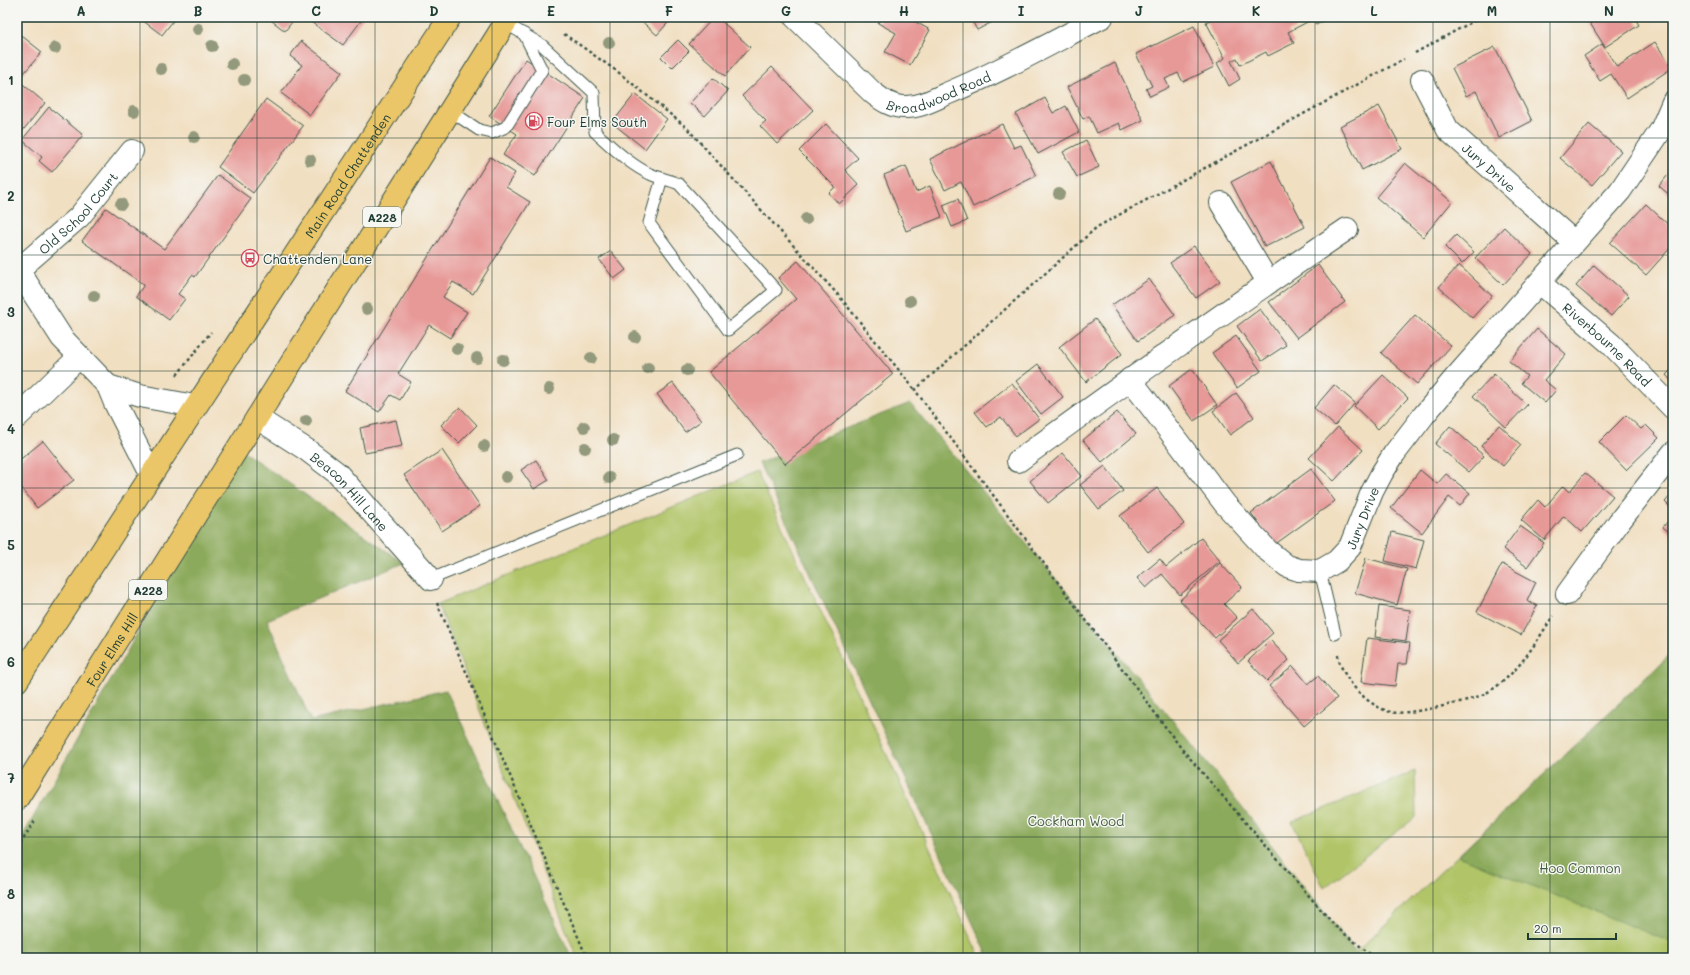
<svg xmlns="http://www.w3.org/2000/svg" width="1690" height="975" font-family="Mali,sans-serif">
	<rect width="100%" height="100%" fill="#f6f6f2"/>
	<filter id="ink" filterUnits="userSpaceOnUse"><feTurbulence type="fractalNoise" baseFrequency=".025" numOctaves="2"/><feDisplacementMap in="SourceGraphic" scale="8" xChannelSelector="R" yChannelSelector="G"/><feConvolveMatrix kernelMatrix="1 2 1 2 8 2 1 2 1" color-interpolation-filters="sRGB"/></filter>
	<filter id="wash" filterUnits="userSpaceOnUse"><feTurbulence type="fractalNoise" baseFrequency=".012" numOctaves="4" result="noise"/><feDisplacementMap in="SourceGraphic" scale="16" xChannelSelector="R" yChannelSelector="G"/><feGaussianBlur stdDeviation="0.9" result="paint"/><feColorMatrix in="noise" values="0 0 0 0 0 0 0 0 0 0 0 0 0 0 0 0 0 1.4 0 .05"/><feComposite in="paint" operator="in"/></filter>
	<g filter="url(#wash)">
		<rect width="100%" height="100%" fill="#f1dfc1"/>
		<!-- green -->
		<g fill="#b1c568" stroke="#68814e">
			<polygon points="757,472 980,958 577,958 438,604"/>
			<polygon points="1673,652 1673,958 1360,958 1355,953"/>
			<polygon points="1415,771 1416,817 1324,888 1292,822"/>
		</g>
		<!-- forest -->
		<g fill="#8caa5c" stroke="#567448">
			<polygon points="910,403 1193,745 1360,958 989,958 759,463"/>
			<polygon points="241,450 404,563 267,620 311,721 446,690 572,958 17,958 17,846"/>
			<polygon points="1673,652 1673,943 1458,856"/>
		</g>
		<g id="blocks">
			<!-- building -->
			<g fill="#e79997">
				<polygon points="138,17 176,17 162,35"/>
				<polygon points="267,17 296,17 285,31"/>
				<polygon points="304,17 364,17 343,45"/>
				<polygon points="637,17 673,17 657,35"/>
				<polygon points="714,17 717,17 750,47 725,76 689,44"/>
				<polygon points="882,17 907,17 930,30 910,65 885,52 896,33 878,23"/>
				<polygon points="970,17 999,17 1000,18 977,30"/>
				<polygon points="1216,17 1331,17 1316,25 1313,19 1288,32 1294,43 1268,56 1266,52 1240,65 1237,58 1231,61 1240,79 1229,86 1217,63 1225,58 1206,22"/>
				<polygon points="1586,17 1634,17 1639,25 1605,47"/>
				<polygon points="1194,26 1214,67 1183,82 1178,73 1165,79 1169,87 1150,96 1146,89 1152,86 1136,54"/>
				<polygon points="17,32 42,52 18,80 45,103 20,134 17,131"/>
				<polygon points="678,40 689,51 672,68 661,57"/>
				<polygon points="301,41 342,72 310,115 281,93 302,65 290,56"/>
				<polygon points="1655,42 1672,68 1627,98 1611,74 1600,81 1584,56 1602,44 1617,67"/>
				<polygon points="1495,47 1532,121 1499,138 1476,91 1466,96 1452,68"/>
				<polygon points="526,59 585,98 535,176 503,155 517,134 489,116"/>
				<polygon points="1115,63 1143,120 1122,130 1119,123 1097,133 1089,116 1083,119 1067,87"/>
				<polygon points="772,67 813,110 777,144 760,126 766,121 742,96"/>
				<polygon points="713,78 728,91 705,116 690,103"/>
				<polygon points="635,94 667,119 645,149 612,123"/>
				<polygon points="1045,98 1053,113 1066,106 1079,132 1038,154 1016,114"/>
				<polygon points="266,99 303,126 253,193 218,167"/>
				<polygon points="1379,106 1402,149 1362,170 1340,126"/>
				<polygon points="49,107 83,135 52,172 39,161 42,157 22,140"/>
				<polygon points="826,124 858,158 845,170 859,185 839,204 829,193 835,187 799,151"/>
				<polygon points="1002,124 1014,148 1021,145 1036,176 973,207 961,182 945,190 930,159"/>
				<polygon points="1589,124 1621,151 1592,185 1560,158"/>
				<polygon points="1086,140 1099,167 1077,177 1063,152"/>
				<polygon points="490,157 515,173 506,187 530,202 473,294 453,282 443,297 467,312 450,338 429,325 398,374 411,382 400,400 391,395 379,412 345,391"/>
				<polygon points="1271,161 1305,227 1265,247 1231,182"/>
				<polygon points="1405,163 1452,202 1423,237 1376,197"/>
				<polygon points="906,166 916,192 930,186 942,217 906,231 884,175"/>
				<polygon points="1673,169 1673,198 1659,186"/>
				<polygon points="218,175 251,199 195,277 192,275 178,294 185,299 169,320 136,296 144,285 82,241 106,208 164,249"/>
				<polygon points="958,199 967,221 952,227 943,205"/>
				<polygon points="1646,204 1673,229 1673,245 1646,275 1610,243"/>
				<polygon points="1504,227 1532,254 1503,285 1475,258"/>
				<polygon points="1456,235 1474,252 1462,264 1445,247"/>
				<polygon points="1194,246 1220,281 1196,298 1170,263"/>
				<polygon points="611,251 626,270 614,279 599,259"/>
				<polygon points="798,261 893,374 785,464 709,372 796,299 778,278"/>
				<polygon points="1318,265 1345,302 1297,338 1269,302"/>
				<polygon points="1459,265 1492,296 1472,318 1439,287"/>
				<polygon points="1594,265 1629,296 1611,316 1576,286"/>
				<polygon points="1149,279 1175,315 1138,341 1112,305"/>
				<polygon points="1260,309 1286,345 1262,361 1237,326"/>
				<polygon points="1415,315 1451,346 1417,384 1381,353"/>
				<polygon points="1095,319 1122,354 1086,382 1059,347"/>
				<polygon points="1537,329 1566,354 1544,380 1556,390 1545,403 1521,383 1527,376 1509,361"/>
				<polygon points="1236,336 1261,371 1237,388 1212,353"/>
				<polygon points="1038,364 1063,397 1041,414 1016,381"/>
				<polygon points="1673,368 1673,383 1666,375"/>
				<polygon points="1192,369 1217,405 1194,421 1169,386"/>
				<polygon points="1494,374 1527,405 1506,427 1473,396"/>
				<polygon points="1383,375 1408,398 1378,429 1354,406"/>
				<polygon points="673,383 701,421 685,432 657,394"/>
				<polygon points="1012,383 1039,419 1016,436 1001,417 987,427 975,412"/>
				<polygon points="1334,385 1355,403 1335,426 1314,408"/>
				<polygon points="1236,393 1254,417 1230,435 1213,411"/>
				<polygon points="460,407 477,425 459,443 441,425"/>
				<polygon points="1117,412 1136,434 1102,462 1083,440"/>
				<polygon points="1626,415 1641,429 1646,425 1659,438 1626,470 1599,442"/>
				<polygon points="396,420 402,446 365,453 360,428"/>
				<polygon points="1499,425 1521,445 1503,466 1481,446"/>
				<polygon points="1450,426 1484,456 1469,472 1435,444"/>
				<polygon points="1338,427 1363,450 1334,481 1309,458"/>
				<polygon points="43,441 74,480 37,508 17,482 17,462"/>
				<polygon points="442,450 480,506 442,531 404,475"/>
				<polygon points="1063,453 1082,476 1048,503 1030,481"/>
				<polygon points="536,460 549,480 534,489 521,470"/>
				<polygon points="1105,466 1123,491 1099,509 1080,485"/>
				<polygon points="1311,469 1335,501 1274,545 1251,513"/>
				<polygon points="1420,470 1437,484 1446,474 1470,493 1460,506 1449,497 1422,533 1391,508"/>
				<polygon points="1585,473 1613,496 1582,532 1564,516 1544,540 1521,520 1538,500 1545,507 1563,486 1569,492"/>
				<polygon points="1157,488 1184,524 1148,552 1120,516"/>
				<polygon points="1673,493 1673,510 1665,502"/>
				<polygon points="1673,515 1673,536 1663,527"/>
				<polygon points="1520,526 1544,543 1527,567 1503,549"/>
				<polygon points="1392,532 1424,540 1416,569 1385,561"/>
				<polygon points="1201,538 1220,561 1180,595 1162,574 1146,588 1137,578 1160,559 1166,567"/>
				<polygon points="1366,558 1407,569 1397,605 1355,593"/>
				<polygon points="1220,563 1242,587 1224,604 1237,618 1215,638 1180,600"/>
				<polygon points="1502,564 1536,582 1527,601 1537,606 1521,635 1477,612"/>
				<polygon points="1379,606 1410,610 1406,641 1375,637"/>
				<polygon points="1253,609 1273,633 1238,663 1218,640"/>
				<polygon points="1367,638 1410,643 1407,664 1398,664 1395,686 1361,682"/>
				<polygon points="1270,640 1289,660 1267,681 1248,661"/>
				<polygon points="1293,666 1308,684 1318,676 1337,698 1304,726 1269,686"/>
			</g>
		</g>
	</g>
	<g filter="url(#ink)">
		<use href="#blocks" fill-opacity="0" stroke="#3e5549" stroke-width="1"/>
		<g fill="none" stroke-linecap="round" stroke-linejoin="round">
			<defs>
				<g id="lane">
					<path d="M505 23 542 45 594 93 595 132C612 147 629 164 650 174 659 178 670 180 679 184L776 290 728 330 649 223 662 178"/>
					<polyline points="449,110 479,130 492,133 506,127 542,70 524,34"/>
					<polyline points="1320,571 1335,634"/>
					<polyline points="431,579 737,455"/>
				</g>
				<g id="street">
					<path id="s1" d="M795 17 873 93C882 100 893 108 906 107 920 107 933 100 946 94 1000 72 1051 43 1102 17"/>
					<path id="s2" d="M1422 80 1448 130 1574 242"/>
					<polyline points="1221,203 1268,282"/>
					<polyline points="17,268 62,338 108,386 115,403 151,474"/>
					<path id="s3" d="M18 270 79 217 132 151"/>
					<path id="s4" d="M1540 283 1611 344 1673 408"/>
					<path id="s5" d="M1130 379 1225 504 1267 550 1287 566 1299 570 1320 571 1337 561 1350 547 1372 492 1382 473 1394 454 1424 415 1455 378 1620 191 1661 130 1673 102"/>
					<polyline points="108,386 140,396 195,406"/>
					<polyline points="17,417 79,357"/>
					<path id="s6" d="M257 418 307 450 337 473 431 579"/>
					<path d="M1018 461C1126 382 1236 304 1347 229"/>
					<polyline points="1567,594 1619,522 1673,453"/>
				</g>
				<g id="primary">
					<path id="s7" d="M17 681 450 17"/>
					<path id="s8" d="M17 799 509 17"/>
				</g>
			</defs>
			<!-- lane casing -->
			<use href="#lane" stroke="#3e5549" stroke-width="13"/>
			<!-- street casing -->
			<use href="#street" stroke="#3e5549" stroke-width="24"/>
			<!-- primary casing -->
			<use href="#primary" stroke="#3e5549" stroke-width="24"/>
			<!-- path -->
			<g stroke="#3e5549" stroke-width="2.5" stroke-dasharray="3 3" stroke-linecap="butt">
				<polyline points="564,34 618,72 686,127 839,296 915,390"/>
				<polyline points="1415,53 1481,17"/>
				<polyline points="177,375 211,332"/>
				<polyline points="437,603 587,958"/>
				<path d="M1338 655C1341 678 1368 707 1391 712 1406 716 1472 701 1486 693 1516 677 1535 644 1553 616"/>
				<polyline points="17,849 36,819"/>
				<polyline points="1375,958 1336,927 1181,748 915,390 1097,227 1404,59"/>
			</g>
			<!-- lane -->
			<use href="#lane" stroke="#fff" stroke-width="11"/>
			<!-- street -->
			<use href="#street" stroke="#fff" stroke-width="22"/>
			<!-- primary -->
			<use href="#primary" stroke="#eac669" stroke-width="22"/>
		</g>
		<!-- trees -->
		<g fill="#92997b">
			<circle cx="198" cy="29" r="6"/>
			<circle cx="609" cy="43" r="6"/>
			<circle cx="212" cy="46" r="6"/>
			<circle cx="55" cy="48" r="6"/>
			<circle cx="232" cy="64" r="6"/>
			<circle cx="161" cy="69" r="6"/>
			<circle cx="244" cy="80" r="6"/>
			<circle cx="134" cy="111" r="6"/>
			<circle cx="194" cy="137" r="6"/>
			<circle cx="310" cy="160" r="6"/>
			<circle cx="1059" cy="194" r="6"/>
			<circle cx="121" cy="204" r="6"/>
			<circle cx="806" cy="219" r="6"/>
			<circle cx="94" cy="296" r="6"/>
			<circle cx="910" cy="301" r="6"/>
			<circle cx="367" cy="309" r="6"/>
			<circle cx="635" cy="337" r="6"/>
			<circle cx="457" cy="349" r="6"/>
			<circle cx="477" cy="358" r="6"/>
			<circle cx="591" cy="358" r="6"/>
			<circle cx="503" cy="360" r="6"/>
			<circle cx="648" cy="368" r="6"/>
			<circle cx="687" cy="370" r="6"/>
			<circle cx="549" cy="389" r="6"/>
			<circle cx="306" cy="421" r="6"/>
			<circle cx="584" cy="427" r="6"/>
			<circle cx="613" cy="440" r="6"/>
			<circle cx="484" cy="446" r="6"/>
			<circle cx="585" cy="448" r="6"/>
			<circle cx="506" cy="477" r="6"/>
			<circle cx="609" cy="478" r="6"/>
		</g>
	</g>
	<!-- grid -->
	<path fill="none" stroke="#1f3d34" stroke-width="1" stroke-opacity="0.55" d="M140 17V958M257 17V958M375 17V958M492 17V958M610 17V958M727 17V958M845 17V958M963 17V958M1080 17V958M1198 17V958M1315 17V958M1433 17V958M1550 17V958M17 138H1673M17 255H1673M17 371H1673M17 488H1673M17 604H1673M17 720H1673M17 837H1673"/>
	<!-- icons -->
	<defs>
		<symbol id="fuel-ring" viewBox="-11 -11 22 22"><circle r="9.5" fill="#f6f6f2" stroke="#d1495b" stroke-width="1.5"/><path d="M-5.5-6h7V0h2V4h1.3V-2.5L3-4.5l.8-.8L6-3V5H2.5V1h-1V6h-7ZM-4.2-4.7v3.2H.2V-4.7Z" fill="#d1495b"/></symbol>
		<symbol id="bus-ring" viewBox="-11 -11 22 22"><circle r="9.5" fill="#f6f6f2" stroke="#d1495b" stroke-width="1.5"/><path d="M-5-6H5V4H4V6H2V4H-2V6H-4V4H-5ZM-3.5-4V0h7V-4ZM-3.5 1.2v1.5H-2V1.2ZM2 1.2v1.5H3.5V1.2Z" fill="#d1495b"/></symbol>
	</defs>
	<g fill-rule="evenodd">
		<use href="#fuel-ring" x="524" y="111" width="20" height="20"/>
		<use href="#bus-ring" x="240" y="248" width="20" height="20"/>
	</g>
	<g text-anchor="middle" dominant-baseline="central" stroke-width="3" stroke-linejoin="round" paint-order="stroke">
		<!-- shield labels -->
		<g fill="#f6f6f2" stroke="#60746d" stroke-width="1">
			<rect x="363" y="207" width="38" height="20" rx="3"/>
			<rect x="129" y="580" width="38" height="20" rx="3"/>
		</g>
		<g font-size="12" font-weight="bold" fill="#1f3d34">
			<text x="382" y="217">A228</text>
			<text x="148" y="590">A228</text>
		</g>
		<!-- street labels -->
		<g font-size="13" fill="#1f3d34" stroke="#f6f6f2">
			<text stroke="none"><textPath href="#s1" startOffset="181">Broadwood Road</textPath></text>
			<text stroke="none"><textPath href="#s2" startOffset="112">Jury Drive</textPath></text>
			<text stroke="none"><textPath href="#s7" startOffset="604">Main Road Chattenden</textPath></text>
			<text stroke="none"><textPath href="#s3" startOffset="83">Old School Court</textPath></text>
			<text stroke="none"><textPath href="#s4" startOffset="91">Riverbourne Road</textPath></text>
			<text stroke="none"><textPath href="#s6" startOffset="119">Beacon Hill Lane</textPath></text>
			<text stroke="none"><textPath href="#s5" startOffset="349">Jury Drive</textPath></text>
			<text stroke="none"><textPath href="#s8" startOffset="177">Four Elms Hill</textPath></text>
		</g>
		<!-- poi labels -->
		<g font-size="13" fill="#1f3d34" stroke="#f6f6f2" text-anchor="start">
			<text x="547" y="121">Four Elms South</text>
			<text x="263" y="258">Chattenden Lane</text>
		</g>
		<!-- park labels -->
		<g font-size="13" fill="#445f41" stroke="#f6f6f2">
			<text x="1076" y="820">Cockham Wood</text>
			<text x="1580" y="867">Hoo Common</text>
		</g>
	</g>
	<!-- margin -->
	<rect width="1690" height="975" fill="none" stroke="#f6f6f2" stroke-width="44"/>
	<!-- scale -->
	<path d="M1528 933v6h88v-6" fill="none" stroke="#1f3d34" stroke-width="2"/>
	<text x="1534" y="933" font-size="12" fill="#1f3d34" stroke="#f6f6f2" stroke-width="3" paint-order="stroke">20 m</text>
	<rect x="22" y="22" width="1646" height="931" fill="none" stroke="#1f3d34" stroke-width="1.5"/>
	<g font-size="13" text-anchor="middle" font-weight="bold" fill="#1f3d34">
		<text x="81" y="16">A</text>
		<text x="198" y="16">B</text>
		<text x="316" y="16">C</text>
		<text x="434" y="16">D</text>
		<text x="551" y="16">E</text>
		<text x="669" y="16">F</text>
		<text x="786" y="16">G</text>
		<text x="904" y="16">H</text>
		<text x="1021" y="16">I</text>
		<text x="1139" y="16">J</text>
		<text x="1256" y="16">K</text>
		<text x="1374" y="16">L</text>
		<text x="1492" y="16">M</text>
		<text x="1609" y="16">N</text>
		<text x="11" y="85">1</text>
		<text x="11" y="201">2</text>
		<text x="11" y="317">3</text>
		<text x="11" y="434">4</text>
		<text x="11" y="550">5</text>
		<text x="11" y="667">6</text>
		<text x="11" y="783">7</text>
		<text x="11" y="899">8</text>
	</g>
</svg>
